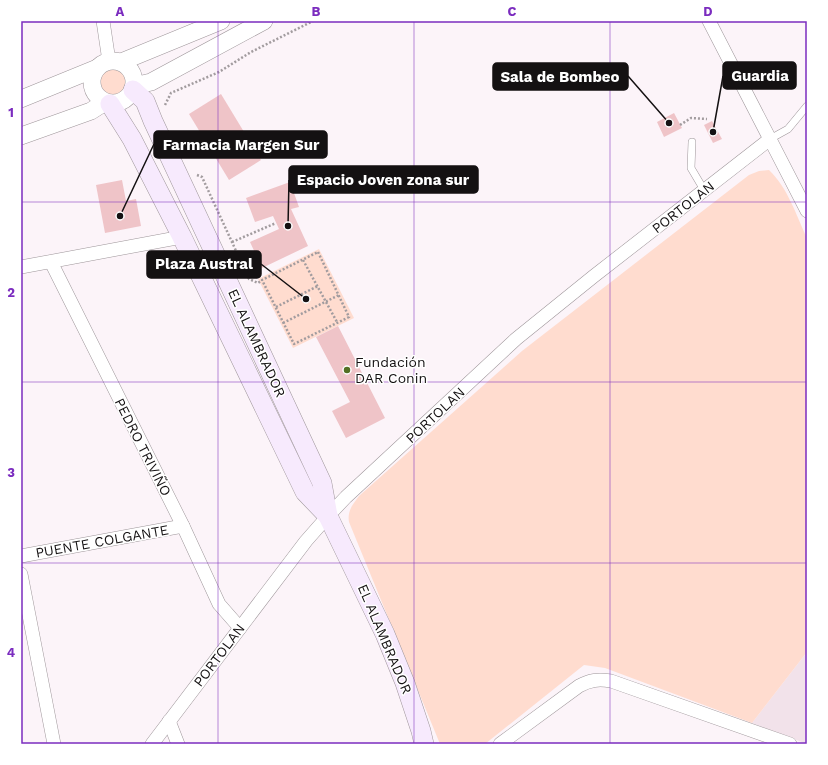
<svg xmlns="http://www.w3.org/2000/svg" width="828" height="765" font-family="'Work Sans',sans-serif">
	<rect width="100%" height="100%" fill="#fcf4f9"/>
	<!-- built -->
	<polygon fill="#f2e2ea" points="807,652 807,744 752,723"/>
	<!-- green -->
	<g fill="#ffdccf">
		<circle cx="112" cy="82" r="15"/>
		<path d="M769 170C788 188 796 215 807 238V652L752 723 605 668 584 665 485 744H440L349 522C347 511 353 504 359 496L522 351 749 175 759 171Z"/>
		<polygon points="319,249 354,318 293,348 258,279"/>
	</g>
	<!-- building -->
	<g fill="#efc4c8">
		<polygon points="221,94 261,160 229,180 189,114"/>
		<polygon points="674,113 682,128 664,137 657,122"/>
		<polygon points="712,121 722,139 713,143 704,125"/>
		<polygon points="122,180 126,201 136,199 141,226 105,233 96,185"/>
		<polygon points="290,182 299,207 291,209 308,246 262,268 250,242 279,229 273,216 255,222 246,198"/>
		<polygon points="338,326 385,418 346,438 332,411 350,402 316,337"/>
	</g>
	<g fill="none" stroke-linecap="round" stroke-linejoin="round">
		<defs>
			<g id="service">
				<polyline points="770,139 788,129 807,106"/>
				<polyline points="692,142 691,168 704,190"/>
			</g>
			<g id="minor">
				<polyline points="103,21 109,61"/>
				<polyline points="709,21 807,211"/>
				<polyline points="51,262 183,526 219,604 240,628"/>
				<polyline points="21,267 182,237"/>
				<polyline points="21,556 183,526"/>
				<polyline points="21,574 54,744"/>
				<polyline points="169,721 178,744"/>
				<polyline points="152,744 306,541 328,516 346,497 516,339 594,276 770,139"/>
				<path d="M500 744 579 686C590 680 598 679 611 681L790 744"/>
			</g>
			<g id="tertiary">
				<circle cx="113" cy="82" r="21"/>
				<polyline points="121,62 221,21"/>
				<polyline points="134,86 151,82 264,21"/>
				<polyline points="21,99 97,68"/>
				<polyline points="21,136 91,111 105,102"/>
			</g>
			<g id="secondary">
				<polyline points="133,90 145,101 153,121 322,483 328,516"/>
				<polyline points="110,104 132,139 182,237 305,492 328,516 385,634 405,683 421,731 424,744"/>
			</g>
		</defs>
		<!-- service casing -->
		<use href="#service" stroke="#9e969a" stroke-width="8"/>
		<!-- minor casing -->
		<use href="#minor" stroke="#9e969a" stroke-width="14"/>
		<!-- tertiary casing -->
		<use href="#tertiary" stroke="#9e969a" stroke-width="18"/>
		<!-- secondary casing -->
		<use href="#secondary" stroke="#9e969a" stroke-width="20"/>
		<!-- path -->
		<g stroke="#a29c9f" stroke-width="2.5" stroke-dasharray="2 2" stroke-linecap="butt">
			<polyline points="165,105 171,93 219,72 251,52 313,21"/>
			<polyline points="680,125 691,118 707,119"/>
			<polyline points="197,175 202,177 249,279 258,283 262,280"/>
			<polyline points="232,242 276,223"/>
			<polygon points="318,252 349,317 294,344 262,280"/>
			<polyline points="303,260 337,322"/>
			<polyline points="276,307 318,286"/>
			<polyline points="283,323 339,295"/>
		</g>
		<!-- service -->
		<use href="#service" stroke="#fff" stroke-width="7"/>
		<!-- minor -->
		<use href="#minor" stroke="#fff" stroke-width="13"/>
		<!-- tertiary -->
		<use href="#tertiary" stroke="#fff" stroke-width="17"/>
		<!-- secondary -->
		<use href="#secondary" stroke="#f7eafd" stroke-width="19"/>
	</g>
	<!-- grid -->
	<path fill="none" stroke="#7b2cbf" stroke-width="1" stroke-opacity="0.55" d="M218 21V744M414 21V744M610 21V744M21 202H807M21 382H807M21 563H807"/>
	<!-- markers -->
	<circle fill="#536f24" stroke="#fff" stroke-width="1.5" cx="347" cy="370" r="4"/>
	<g text-anchor="middle" dominant-baseline="central" stroke-width="3" stroke-linejoin="round" paint-order="stroke">
		<!-- street labels -->
		<g font-size="14" fill="#141112" stroke="#fff">
			<text transform="translate(683 207) rotate(-38)">PORTOLAN</text>
			<text transform="translate(257 343) rotate(65)">EL ALAMBRADOR</text>
			<text transform="translate(435 415) rotate(-43)">PORTOLAN</text>
			<text transform="translate(143 447) rotate(63)">PEDRO TRIVIÑO</text>
			<text transform="translate(102 541) rotate(-10)">PUENTE COLGANTE</text>
			<text transform="translate(385 639) rotate(67)">EL ALAMBRADOR</text>
			<text transform="translate(219 655) rotate(-53)">PORTOLAN</text>
		</g>
		<!-- poi labels -->
		<g font-size="14" fill="#141112" stroke="#fff" text-anchor="start">
			<text x="355" y="362">Fundación<tspan x="355" dy="16">DAR Conin</tspan></text>
		</g>
	</g>
	<!-- callouts -->
	<path fill="none" stroke="#141112" stroke-width="1.5" d="M713 132L723 76M669 123L628 76M120 216L154 144M288 226L289 180M306 299L261 264"/>
	<g fill="#141112" stroke="#fff" stroke-width="1.5">
		<circle cx="713" cy="132" r="4"/>
		<circle cx="669" cy="123" r="4"/>
		<circle cx="120" cy="216" r="4"/>
		<circle cx="288" cy="226" r="4"/>
		<circle cx="306" cy="299" r="4"/>
	</g>
	<g fill="#141112" stroke="#141112" stroke-width="1.5">
		<rect x="723" y="62" width="73" height="27" rx="4"/>
		<rect x="493" y="63" width="135" height="27" rx="4"/>
		<rect x="154" y="131" width="173" height="27" rx="4"/>
		<rect x="289" y="166" width="189" height="27" rx="4"/>
		<rect x="147" y="251" width="114" height="27" rx="4"/>
	</g>
	<g font-size="15" text-anchor="middle" font-weight="bold" fill="#fff">
		<text x="760" y="81">Guardia</text>
		<text x="560" y="82">Sala de Bombeo</text>
		<text x="241" y="150">Farmacia Margen Sur</text>
		<text x="383" y="185">Espacio Joven zona sur</text>
		<text x="204" y="269">Plaza Austral</text>
	</g>
	<!-- border -->
	<rect width="828" height="765" fill="none" stroke="#ffffff" stroke-width="44"/>
	<rect x="22" y="22" width="784" height="721" fill="none" stroke="#7b2cbf" stroke-width="1.5"/>
	<g font-size="13" text-anchor="middle" font-weight="bold" fill="#7b2cbf">
		<text x="120" y="16">A</text>
		<text x="316" y="16">B</text>
		<text x="512" y="16">C</text>
		<text x="708" y="16">D</text>
		<text x="11" y="117">1</text>
		<text x="11" y="297">2</text>
		<text x="11" y="477">3</text>
		<text x="11" y="657">4</text>
	</g>
</svg>
